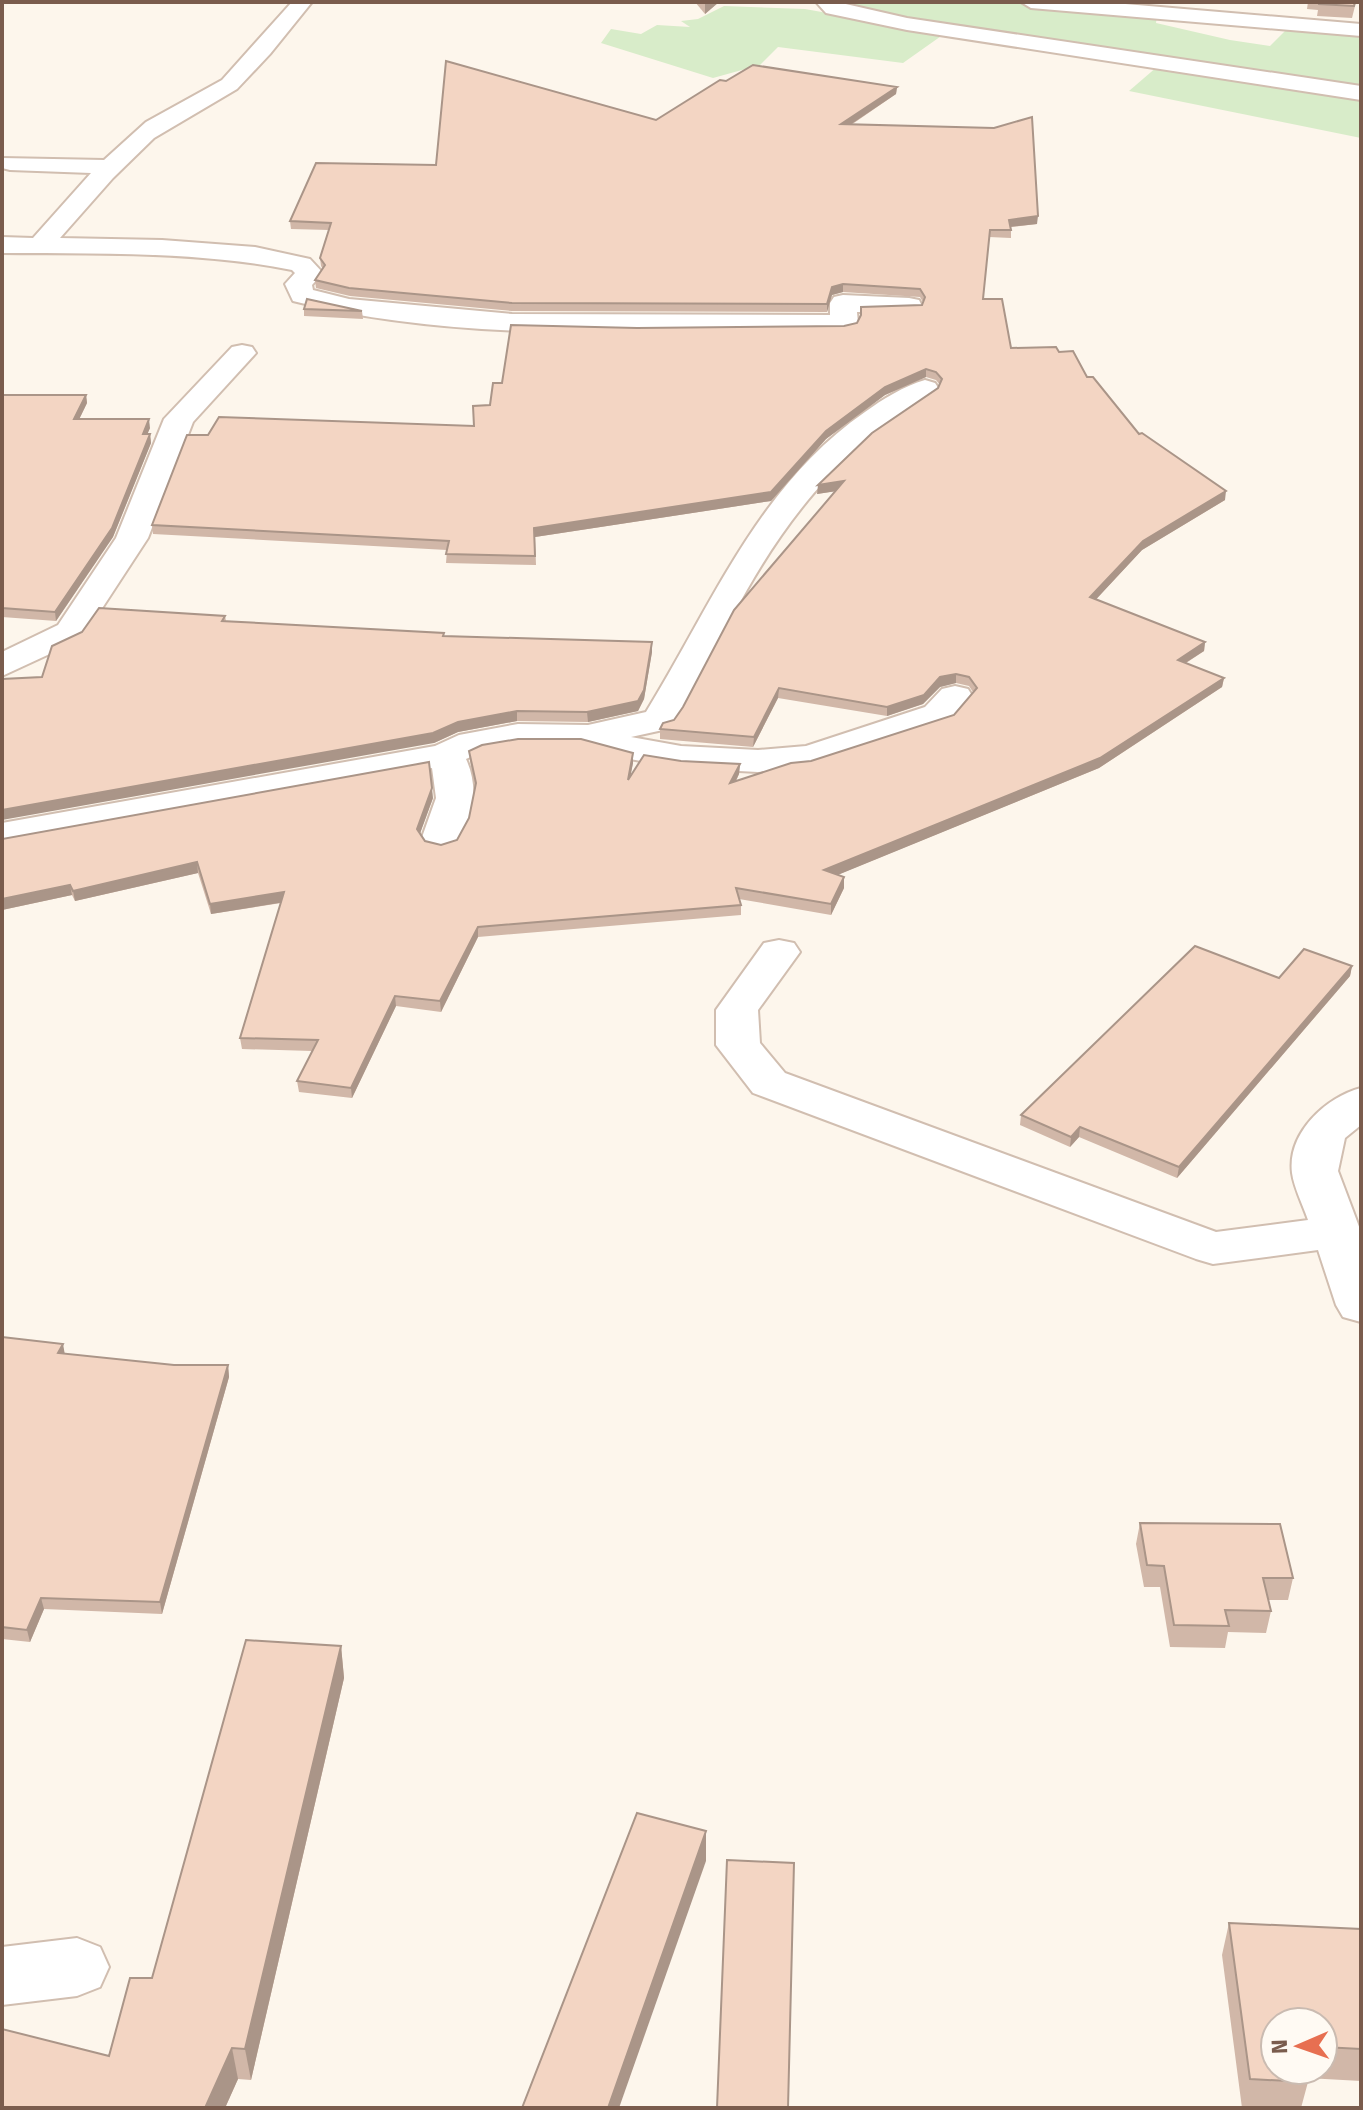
<svg xmlns="http://www.w3.org/2000/svg" width="1363" height="2110" font-family="'Fira Sans',sans-serif">
	<rect width="100%" height="100%" fill="#fdf6ec"/>
	<!-- green -->
	<g fill="#d8ecc9">
		<polygon points="841,2 998,2 1157,16 1156,23 1230,40 1270,46 1288,28 1361,35 1361,88 927,24 841,6"/>
		<polygon points="724,6 805,9 944,34 903,63 778,47 760,65 713,78 601,43 611,29 641,34 657,25 690,27 681,21 698,19"/>
		<polygon points="1158,66 1361,96 1361,138 1129,91"/>
	</g>
	<g fill="none" stroke-linecap="round" stroke-linejoin="round">
		<defs>
			<g id="minor">
				<path d="M292 2H312L270 54 237 89 154 138 113 178 60 238 162 240 255 247 310 259 323 273 312 285 313 290 349 299 512 314 830 315V303L834 297 843 295 909 298 919 300 922 306 919 312H857L858 323 854 329 844 331C667 331 464 345 293 301L285 284 295 273 292 270C197 251 99 254 2 253V237L33 238 91 173 10 170 2 168V158L104 160 146 122 222 80Z"/>
				<polygon points="816,2 837,2 907,18 1361,86 1361,100 907,30 826,13"/>
				<polygon points="1021,2 1102,2 1361,24 1361,36 1031,8"/>
				<polygon points="242,345 252,347 256,353 193,422 148,538 82,639 2,676 2,652 58,625 116,538 164,419 232,347"/>
				<path d="M925 380 935 383 939 389 935 395C839 447 780 525 730 621 711 656 695 694 672 728L631 737 681 746 758 750 806 746 925 707 942 689 955 686 968 689 973 697 951 723 810 768 758 772 681 768 624 758 582 746H518L482 752 466 759C480 789 473 822 455 848L441 852 427 848 421 840 436 798 432 768 2 847V823L435 746 459 735 518 724 588 725 646 712C712 605 758 486 865 412 883 399 904 386 925 380Z"/>
				<path d="M779 940 794 943 800 952 758 1010 760 1043 785 1073 1216 1232 1308 1220C1303 1205 1294 1188 1292 1173 1287 1133 1326 1097 1361 1088V1125L1345 1138 1338 1171 1361 1232V1322L1343 1317 1336 1305 1318 1250 1213 1264 1196 1259 753 1093 716 1045V1010L764 943Z"/>
				<polygon points="77,1938 100,1947 109,1967 100,1987 77,1996 2,2005 2,1947"/>
			</g>
		</defs>
		<!-- minor casing -->
		<use href="#minor" stroke="#d1beb0" stroke-width="4"/>
		<!-- minor -->
		<use href="#minor" fill="#fff" fill-rule="evenodd"/>
	</g>
	<!-- wall -->
	<g fill="#d1b7a8" fill-rule="evenodd">
		<polygon points="695,2 719,2 705,14"/>
		<polygon points="1308,2 1356,2 1352,18 1317,16 1318,10 1307,9"/>
		<polygon points="897,87 896,94 851,125 1037,224 1011,227 1011,238 989,237 983,299 1011,348 1059,352 1087,377 1139,434 1225,500 1142,550 1095,600 1205,642 1204,651 1186,663 1224,678 1222,687 1099,768 837,875 844,877 844,888 831,915 739,899 741,905 741,915 478,937 441,1012 396,1006 352,1098 299,1092 297,1081 312,1051 242,1049 240,1038 281,903 211,914 198,873 75,901 72,895 2,910 2,839 433,798 420,833 425,841 441,845 457,840 469,818 475,787 470,761 469,751 633,763 630,776 681,761 740,764 739,774 736,781 811,761 954,715 973,692 969,686 956,683 940,687 923,704 887,716 778,698 753,747 660,739 660,729 674,720 836,491 817,494 938,388 940,385 936,380 926,377 885,395 826,439 771,501 535,537 536,565 446,563 447,550 153,534 152,525 208,435 474,426 490,405 502,383 637,328 844,326 857,323 860,316 861,307 922,305 923,302 920,297 843,292 832,295 827,312 512,311 350,296 316,288 315,280 323,269 321,266 320,258 329,230 291,229 290,221 436,165 656,120"/>
		<polygon points="304,309 362,311 363,319 304,316"/>
		<polygon points="2,395 86,395 87,403 79,419 150,428 147,434 150,434 151,443 113,537 56,621 2,617"/>
		<polygon points="225,616 226,621 652,652 644,699 638,711 588,722 517,721 458,732 434,743 42,677"/>
		<polygon points="1352,966 1350,976 1177,1178 1079,1137 1070,1147 1020,1125 1021,1115 1279,978"/>
		<polygon points="2,1337 65,1354 174,1365 228,1365 229,1377 162,1614 44,1609 30,1642 2,1639"/>
		<polygon points="1140,1523 1293,1578 1288,1600 1268,1600 1271,1611 1266,1633 1228,1632 1225,1648 1170,1647 1160,1587 1144,1587 1136,1544"/>
		<polygon points="341,1646 344,1678 251,2080 238,2079 225,2108 2,2108 109,2056"/>
		<path d="M1229 1923 1361 1929V2081L1307 2078 1308 2082 1301 2108H1242L1222 1955ZM1323 2022V2070H1275Z"/>
	</g>
	<!-- shaded-wall -->
	<g fill="#aa9588">
		<polygon points="705,2 719,2 705,14"/>
		<polygon points="897,87 896,94 841,131 841,124"/>
		<polygon points="1038,216 1037,224 1009,227 1009,220"/>
		<polygon points="843,284 843,292 832,295 827,312 827,304 832,287"/>
		<polygon points="926,369 926,377 885,395 826,439 771,501 535,537 534,528 826,431 885,387"/>
		<polygon points="86,395 87,403 75,428 74,419"/>
		<polygon points="149,419 150,428 144,442 143,434"/>
		<polygon points="150,434 151,443 113,537 56,621 55,612"/>
		<polygon points="844,481 844,490 817,494 818,485"/>
		<polygon points="1226,491 1225,500 1142,550 1089,607 1090,597 1143,541"/>
		<polygon points="652,642 652,652 644,699 638,711 588,722 587,712"/>
		<polygon points="1205,642 1204,651 1176,669 1178,660"/>
		<polygon points="956,674 956,683 940,687 923,704 887,716 887,707 940,677"/>
		<polygon points="1224,678 1222,687 1099,768 823,881 824,870"/>
		<polygon points="779,688 778,698 753,747 754,737"/>
		<polygon points="517,711 517,721 458,732 434,743 2,820 2,810"/>
		<polygon points="633,753 633,763 628,790 628,780"/>
		<polygon points="740,764 739,774 730,793 730,783"/>
		<polygon points="432,788 433,798 418,839 417,829"/>
		<polygon points="197,862 198,873 75,901 73,891"/>
		<polygon points="844,877 844,888 831,915 831,904"/>
		<polygon points="70,885 72,895 2,910 2,899"/>
		<polygon points="284,892 285,902 211,914 210,904"/>
		<polygon points="478,927 478,937 441,1012 440,1001"/>
		<polygon points="1352,966 1350,976 1177,1178 1179,1167"/>
		<polygon points="395,996 396,1006 352,1098 351,1088"/>
		<polygon points="1080,1127 1079,1137 1070,1147 1071,1137"/>
		<polygon points="63,1344 65,1355 58,1353"/>
		<polygon points="228,1365 229,1377 162,1614 160,1602"/>
		<polygon points="41,1598 44,1609 30,1642 27,1630"/>
		<polygon points="341,1646 344,1678 251,2080 245,2049"/>
		<polygon points="706,1831 706,1861 619,2108 608,2108"/>
		<polygon points="232,2048 238,2079 225,2108 205,2108"/>
	</g>
	<!-- building -->
	<g fill="#f3d5c3" stroke="#aa9588" stroke-width="2">
		<polygon points="1319,2 1355,2 1354,6 1319,4"/>
		<polygon points="446,61 656,120 720,80 726,81 753,65 897,87 841,124 994,128 1032,117 1038,216 1009,220 1011,230 990,230 983,299 1002,299 1011,348 1056,347 1059,352 1073,351 1087,377 1093,377 1139,434 1142,433 1226,491 1143,541 1090,597 1205,642 1178,660 1224,678 1100,758 824,870 844,877 831,904 736,888 741,905 478,927 440,1001 395,996 351,1088 297,1081 318,1040 240,1038 284,892 210,904 197,862 73,891 70,885 2,899 2,839 429,762 432,788 417,829 425,841 441,845 457,840 469,818 476,783 469,751 482,745 518,739 581,739 633,753 628,780 644,755 681,761 740,764 730,783 791,763 811,761 954,715 977,688 969,677 956,674 940,677 924,695 887,707 779,688 754,737 660,729 663,723 674,720 683,707 734,610 844,481 818,485 872,433 938,388 942,379 936,372 926,369 885,387 826,431 771,492 534,528 535,556 446,554 449,541 152,525 187,435 208,435 219,417 474,426 473,406 490,405 493,383 502,383 511,325 637,328 844,326 857,323 861,315 861,307 922,305 925,297 920,289 843,284 832,287 827,304 512,303 349,288 315,280 325,265 320,258 331,223 290,221 316,163 436,165"/>
		<polygon points="307,299 362,311 304,309"/>
		<polygon points="2,395 86,395 74,419 149,419 143,434 150,434 112,528 55,612 2,608"/>
		<polygon points="99,608 225,616 222,621 444,633 443,636 652,642 644,690 638,701 587,712 517,711 458,722 433,733 2,810 2,679 42,677 52,646 82,632"/>
		<polygon points="1195,946 1279,978 1304,949 1352,966 1179,1167 1080,1127 1071,1137 1021,1115"/>
		<polygon points="2,1337 63,1344 58,1353 174,1365 228,1365 160,1602 41,1598 27,1630 2,1627"/>
		<polygon points="1140,1523 1280,1524 1293,1578 1263,1578 1271,1611 1225,1610 1229,1626 1174,1625 1164,1566 1147,1565"/>
		<polygon points="246,1640 341,1646 245,2049 232,2048 205,2108 2,2108 2,2029 109,2056 130,1978 152,1978"/>
		<polygon points="637,1813 706,1831 608,2108 522,2108"/>
		<polygon points="727,1860 794,1863 788,2108 717,2108"/>
		<polygon points="1229,1923 1361,1929 1361,2049 1323,2047 1323,2022 1275,2022 1275,2070 1306,2070 1308,2082 1250,2079"/>
	</g>
	<!-- border -->
	<rect width="1363" height="2110" fill="none" stroke="#7a5c4d" stroke-width="8"/>
	<!-- north arrow -->
	<g transform="translate(1299 2046) rotate(268)"><circle r="38" fill="#fffaf3" stroke="#cabbb1" stroke-width="2"/>
	<path d="M0-6L14 30L0 20L-14 30Z" fill="#e76f51"/>
	<text y="-12" font-size="22" font-weight="bold" text-anchor="middle" fill="#7a5c4d">N</text>
	</g>
</svg>
